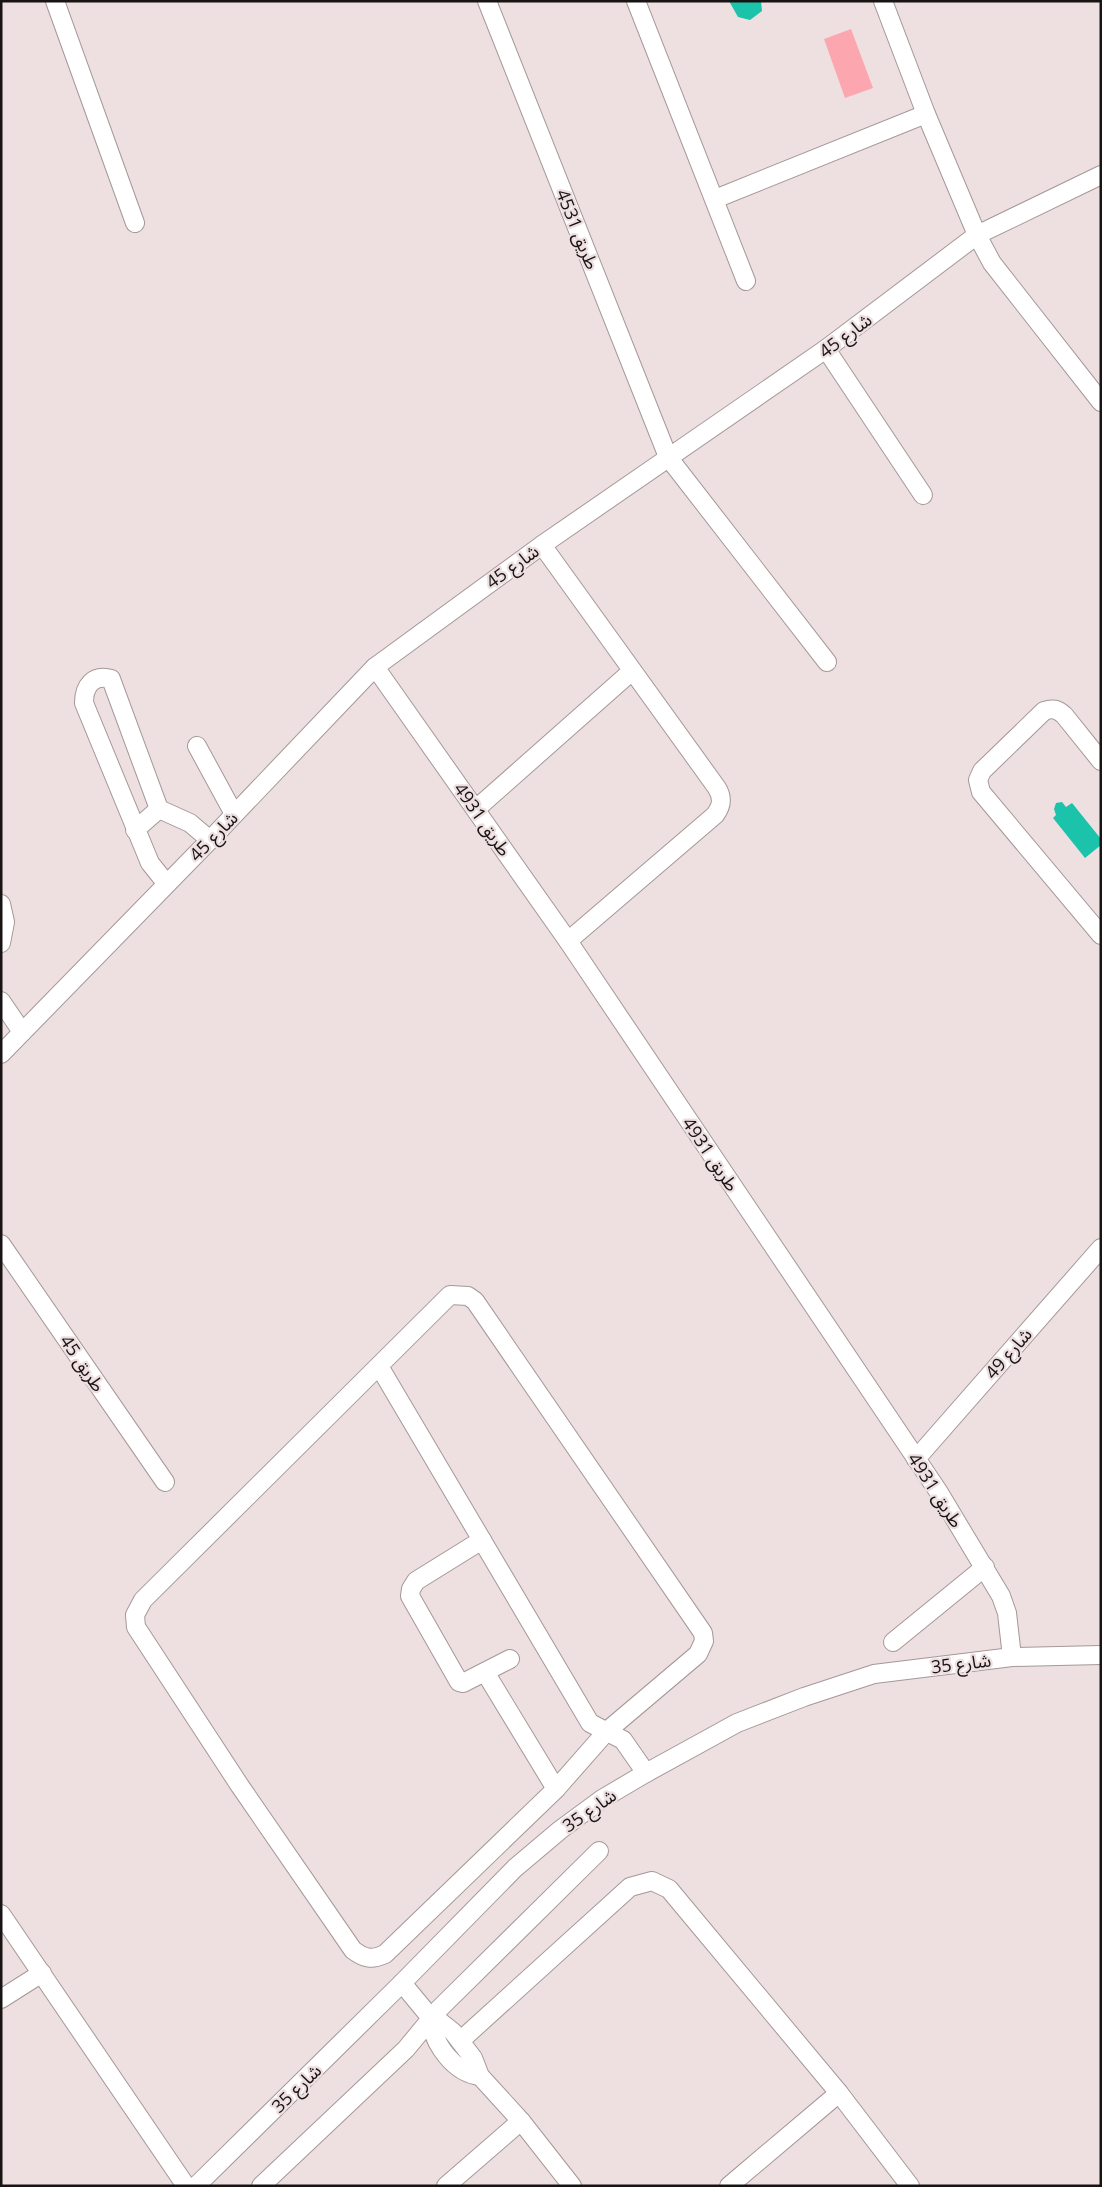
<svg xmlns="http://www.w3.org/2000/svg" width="1102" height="2187" font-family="'Open Sans','Noto Sans Arabic',sans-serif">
	<rect width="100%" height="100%" fill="#eedfe0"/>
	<!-- green -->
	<polygon fill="#fca7af" points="851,29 873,88 845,98 824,39"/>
	<!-- water -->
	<g fill="#1bc3ab">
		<polygon points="729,1 761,1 762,11 750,20 738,17"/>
		<polygon points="1062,802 1066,807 1072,803 1101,839 1101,845 1085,858 1053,818 1056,815 1054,809 1056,803"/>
	</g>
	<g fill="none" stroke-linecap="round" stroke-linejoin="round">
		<defs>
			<g id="minor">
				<polyline points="55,1 135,223"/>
				<polyline points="487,1 668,457 827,662"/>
				<polyline points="636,1 746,281"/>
				<polyline points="883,1 926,114 977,235 992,263 1101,402"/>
				<polyline points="715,199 926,114"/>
				<polyline points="826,349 923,495"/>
				<path d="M542 545 717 788C723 798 722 806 715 815L568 941"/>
				<polyline points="375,667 568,941 938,1491 1001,1596 1007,1613 1012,1657"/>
				<polyline points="197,746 234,814"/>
				<path d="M1101 761 1064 715C1057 709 1053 708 1044 711L982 771 978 780 981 792 1101 935"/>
				<polyline points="476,809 632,671"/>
				<polyline points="135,830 159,809"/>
				<path d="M166 883 150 863 84 703C84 686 93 674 111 679L159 809 190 823 210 840"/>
				<polyline points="1,904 5,922 1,943"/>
				<polyline points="1,1001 22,1032"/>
				<polyline points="1,1054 210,840 375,667 542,545 826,349 977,235 1101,175"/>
				<polyline points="1,1244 165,1482"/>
				<path d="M450 1295 468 1296 475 1301 703 1633 704 1641 698 1654 607 1731 556 1789 385 1954C372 1960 365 1959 353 1950L240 1786 136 1627 135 1615 143 1600Z"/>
				<polyline points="379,1366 590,1723 623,1740 646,1773"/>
				<polyline points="916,1459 1101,1248"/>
				<polyline points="482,1540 416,1581 411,1589 410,1596 459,1682 463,1683 510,1659"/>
				<polyline points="893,1642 985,1567"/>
				<polyline points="485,1672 556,1789"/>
				<polyline points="1,1914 186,2186"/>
				<polyline points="402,1983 431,2018 438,2020 453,2032 473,2058 480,2076 521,2121 572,2186"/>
				<polyline points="1,1999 42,1973"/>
				<path d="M431 2018C432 2043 454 2073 480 2076"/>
				<polyline points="460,2041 630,1887 652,1881 669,1889 839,2093 910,2186"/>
				<polyline points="196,2186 402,1983 515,1868 560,1830 602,1799 646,1773 737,1723 804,1697 874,1674 1012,1657 1101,1655"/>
				<polyline points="261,2186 406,2049 439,2009 599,1851"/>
				<polyline points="446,2186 521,2121"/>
				<polyline points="729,2186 839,2093"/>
			</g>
		</defs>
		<!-- minor casing -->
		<use href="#minor" stroke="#a59898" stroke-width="20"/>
		<!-- minor -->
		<use href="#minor" stroke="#fff" stroke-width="18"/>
	</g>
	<g text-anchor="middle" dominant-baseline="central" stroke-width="4.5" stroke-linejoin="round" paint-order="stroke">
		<!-- street labels -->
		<g font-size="18" fill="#191414" stroke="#eedfe0">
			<text transform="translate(578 229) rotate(68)">طريق 4531</text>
			<text transform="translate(845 335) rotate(-37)">شارع 45</text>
			<text transform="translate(512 566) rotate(-36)">شارع 45</text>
			<text transform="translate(483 819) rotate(55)">طريق 4931</text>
			<text transform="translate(213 836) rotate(-46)">شارع 45</text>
			<text transform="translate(711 1154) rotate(56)">طريق 4931</text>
			<text transform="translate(1008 1353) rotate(-49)">شارع 49</text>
			<text transform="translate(83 1363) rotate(56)">طريق 45</text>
			<text transform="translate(936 1490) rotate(57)">طريق 4931</text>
			<text transform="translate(961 1663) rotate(-7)">شارع 35</text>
			<text transform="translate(589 1810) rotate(-35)">شارع 35</text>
			<text transform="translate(296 2088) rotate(-44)">شارع 35</text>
		</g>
	</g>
	<!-- border -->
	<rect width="1102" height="2187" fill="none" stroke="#191414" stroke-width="5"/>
</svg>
